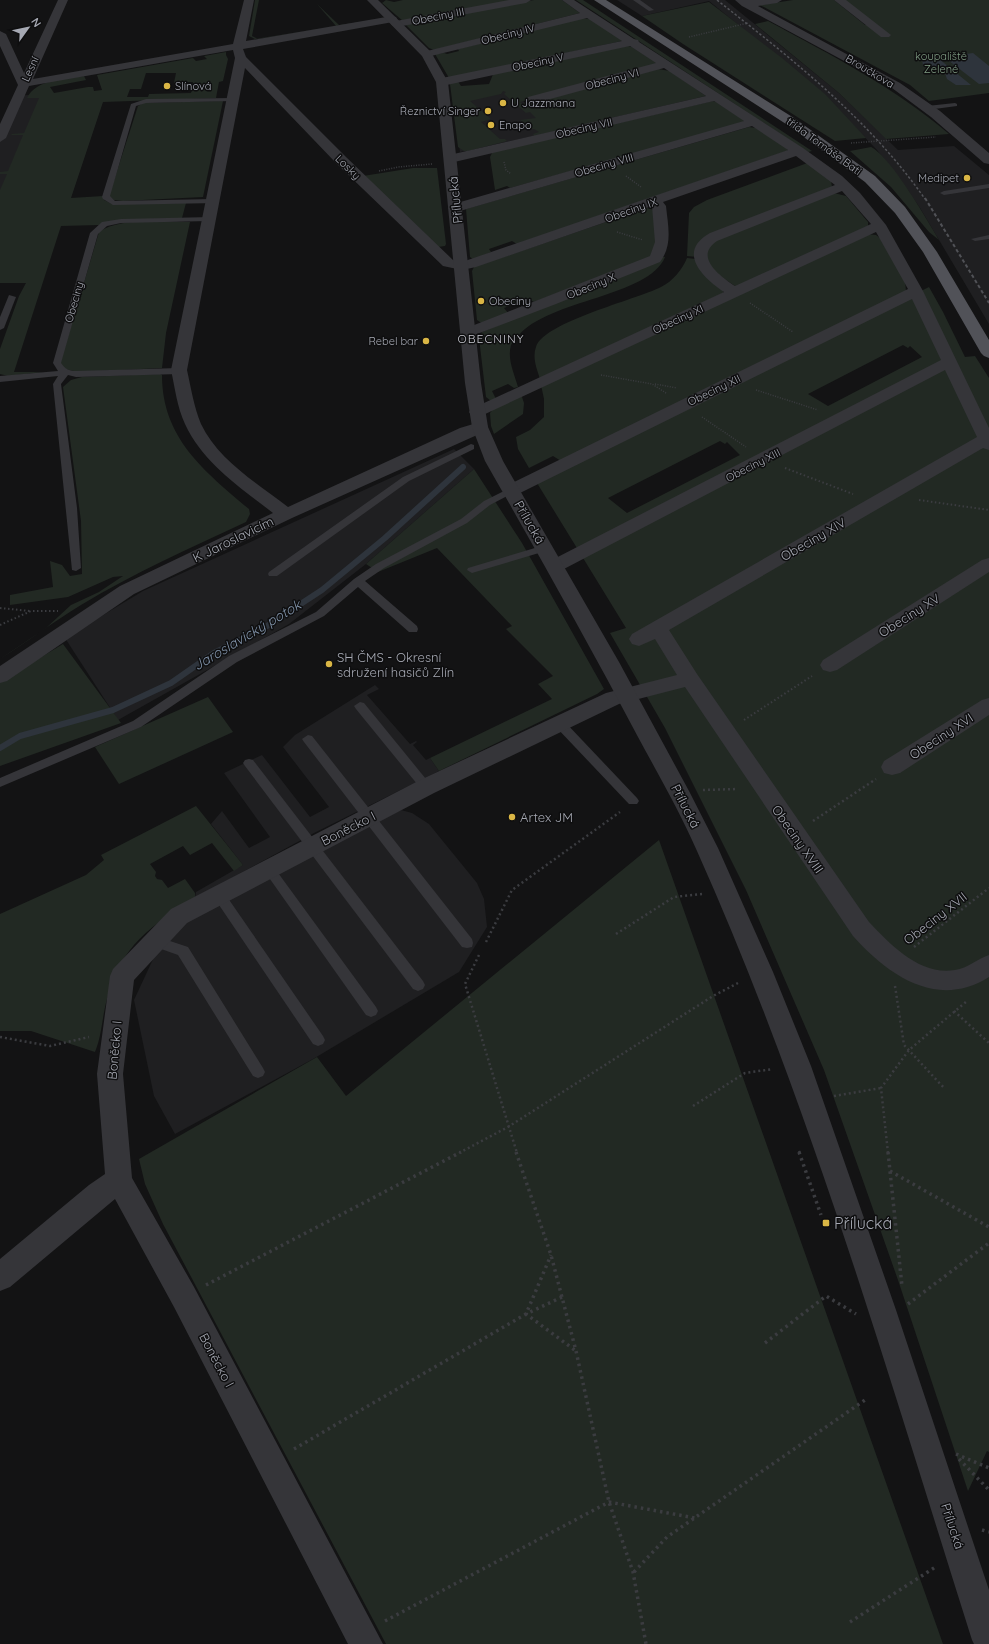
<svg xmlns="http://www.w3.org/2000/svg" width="989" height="1644" font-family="Quicksand,sans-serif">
	<rect width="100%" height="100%" fill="#131314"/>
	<!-- built -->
	<g fill="#1f1f21">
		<polygon points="617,0 725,0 839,93 898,150 954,146 989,175 989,324 920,208 901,180 877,150 825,96 709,1 642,16"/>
		<polygon points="506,88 561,130 460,152 453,100"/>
		<polygon points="28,95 49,97 0,232 0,128 15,96"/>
		<polygon points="454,449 474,469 366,564 289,624 118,720 65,638 143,591"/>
		<polygon points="375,685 379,689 367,695 410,744 416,741 417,742 413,745 426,760 430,758 439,771 314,833 195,898 196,892 243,865 211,824 222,811 249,848 270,837 224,773 262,755 310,817 329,807 283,747 295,735"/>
		<polygon points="401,810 412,813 429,824 477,883 484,899 487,927 459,972 313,1059 175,1134 154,1096 134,1000 168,927"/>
	</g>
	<!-- green -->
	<g fill="#222923" fill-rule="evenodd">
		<polygon points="255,0 259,0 252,36 258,39 336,26 317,4 339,25 374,20 255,39 249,36"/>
		<polygon points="386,0 394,2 403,0 521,0 403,21 382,3"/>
		<polygon points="534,0 562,0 580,13 434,50 429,48 405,24 415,23 418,25 430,23 429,21 435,18"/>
		<polygon points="576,0 583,0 812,151 808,152"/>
		<polygon points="793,0 834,0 865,25 869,25 840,0 989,0 989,93 929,101 910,85 760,5"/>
		<polygon points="709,2 782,58 825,94 866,138 835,141 683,44 642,16"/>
		<polygon points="581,18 590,19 621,38 622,41 449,78 435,54 444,53 447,54 459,51 458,49"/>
		<path d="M768 21C831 55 894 87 949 134L886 139 839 93 755 24Z"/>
		<polygon points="628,46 632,47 657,63 652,67 520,102 522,104 658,69 670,71 706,96 534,136 533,134 539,132 534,129 531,129 520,120 536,118 530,112 526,113 504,94 506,92 503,91 501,94 470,101 491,119 481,122 500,139 505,139 507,141 468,151 464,151 458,147 450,84 457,80 461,86 489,84 494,72"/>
		<path d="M226 52V55L228 59 223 81 219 82 216 98 103 102 71 198 103 196 104 200 112 204 186 203 182 218 120 220 99 225 61 226 14 372H43L8 376 0 374V349L19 296 26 283H0V190L7 174H0V172L8 171 23 135H11L12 134 24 133 39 98H27C36 79 66 79 84 76L86 80 50 87 54 93 88 87H93L94 91 102 90 97 75 193 58 196 61 207 59 204 56ZM146 73H176L174 83 193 82 191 93 149 94 148 97H127L130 89H141Z"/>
		<polygon points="223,101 203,197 123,201 114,200 109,196 138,106 143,103"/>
		<polygon points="713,101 716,102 744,120 743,123 510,188 507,186 495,190 490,157 492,153 497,151"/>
		<polygon points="749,127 756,128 788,148 787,151 517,244 512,241 489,249 491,252 474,260 470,257 466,209"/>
		<path d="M871 147C890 156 927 219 939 240L929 232 891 187 850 151Z"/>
		<polygon points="810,162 831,181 832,187 715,234 697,257 687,256 689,213 694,207 707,200"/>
		<polygon points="413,168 437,168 446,244 445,246 438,247 363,176"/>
		<polygon points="834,193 846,196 868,222 868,226 743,286 735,286 707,267 705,252 710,242"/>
		<polygon points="647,208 654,210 657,248 653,256 534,302 528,299 504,308 508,313 483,324 477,320 472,271 474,267"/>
		<path d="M190 222 166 333 162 368 78 372 65 369 60 364 99 232C119 217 164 222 190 222Z"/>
		<polygon points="866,234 876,235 880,238 905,281 906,291 561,461 553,456 529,468 518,449 516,437 530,430 544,417 544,399 541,385"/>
		<path d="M662 257H665C649 297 549 299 518 336 516 339 512 342 511 345 507 359 514 373 518 387L514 388 508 384 492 391 496 399 491 401 486 397 479 338 482 332Z"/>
		<path d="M687 258 696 259 723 290V293L540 379C537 369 532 358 536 347 544 322 635 300 661 287 673 281 682 270 687 258Z"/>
		<path d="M929 287 943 312 965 357 975 356 989 378V1452L987 1451 968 1491 898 1280 824 1070 746 890 665 728 610 633 626 628 537 483ZM903 345 908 348 910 346 922 357 828 406 808 394ZM720 441 725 444 727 442 740 455 627 513 608 498Z"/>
		<path d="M160 374 162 375C162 438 204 471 249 509L250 514 246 522C190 548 134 573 81 605 53 622 27 642 0 659L46 628 71 605 99 592 123 576 113 577 68 597 10 605V595L53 587 50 561 62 565 70 576 82 574 81 521 63 387 71 380 82 377Z"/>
		<polygon points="521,394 524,403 523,414 494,434 491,426 490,413 494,408"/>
		<polygon points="474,469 522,543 604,689 597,694 439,771 430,758 552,699 538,684 553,676 506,629 512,626 437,548 378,572 366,564"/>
		<polygon points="63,644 121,723 0,766 0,682"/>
		<polygon points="208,697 233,732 119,784 95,747"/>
		<path d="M196 806 243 865 234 871 212 843 190 855 183 846 150 864 156 872 155 876 157 879 162 880 168 888 185 879 195 893V898C151 926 121 945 107 999 102 1017 102 1035 95 1052L31 1031H0V914L86 875 104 860 101 855Z"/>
		<polygon points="659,840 943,1644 386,1644 163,1224 145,1184 139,1159 317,1057 346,1096"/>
	</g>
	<!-- water -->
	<g fill="#2e343c">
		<polygon points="973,53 989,66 989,83 979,84 944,57"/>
		<polygon points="933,54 971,85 956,85 947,79 945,73 923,65 922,60 925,56"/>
	</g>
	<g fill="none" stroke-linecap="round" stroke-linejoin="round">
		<!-- stream -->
		<polyline stroke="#2e343c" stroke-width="6" points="0,748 20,736 113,710 171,683 214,653 267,626 322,590 385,538 463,467"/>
		<!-- path-far3 -->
		<g stroke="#3b3c40" stroke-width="1.5" stroke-dasharray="1 1.5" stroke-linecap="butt">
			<polyline points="689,37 748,23"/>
			<polyline points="851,143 936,137"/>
			<polyline points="504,162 506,170 511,174"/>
			<polyline points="379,171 398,167 432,164"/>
			<polyline points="626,176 641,187"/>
			<polyline points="617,232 643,240"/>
			<polyline points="750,303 793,332"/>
			<polyline points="601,375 652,384 666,393"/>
			<polyline points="655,384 677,388"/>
			<polyline points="756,390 818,410"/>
			<polyline points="702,417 746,447"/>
		</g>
		<!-- path-far2 -->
		<g stroke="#3b3c40" stroke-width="2" stroke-dasharray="1.5 2.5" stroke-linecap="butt">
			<polyline points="785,468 853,494"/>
			<polyline points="919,500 989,510"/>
			<polyline points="0,608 30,611"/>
			<polyline points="0,625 31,611 58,611"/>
			<polyline points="744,720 812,676"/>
		</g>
		<!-- path-far1 -->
		<g stroke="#3b3c40" stroke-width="2.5" stroke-dasharray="2 3" stroke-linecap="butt">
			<polyline points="703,790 738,789"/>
			<polyline points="813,821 876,779"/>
			<polyline points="616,934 674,897 702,894"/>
			<polyline points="486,942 512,890 620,812"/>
			<polyline points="914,947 989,888"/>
			<polyline points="479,955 465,984 517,1153"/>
			<polyline points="895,986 904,1045 945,1089"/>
			<polyline points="954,1011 989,1043"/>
			<polyline points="0,1037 50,1046 89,1037"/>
			<polyline points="834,1096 881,1088"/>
			<polyline points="693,1106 745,1073 773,1069"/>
			<polyline points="799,1151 800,1153"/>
			<polyline points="459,1153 508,1127 713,996 738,983"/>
			<polyline points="888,1153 881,1088 909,1050 967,1001"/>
		</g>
		<!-- path -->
		<g stroke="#3b3c40" stroke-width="3.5" stroke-dasharray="2.5 4" stroke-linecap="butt">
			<polyline points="516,1152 551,1255 576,1351 609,1502 633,1572 646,1644"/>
			<polyline points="799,1152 821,1215"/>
			<polyline points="888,1152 902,1286"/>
			<polyline points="890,1171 989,1227"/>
			<polyline points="206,1285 461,1152"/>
			<polyline points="562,1297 526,1314 576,1351"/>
			<polyline points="908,1304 989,1243"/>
			<polyline points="765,1343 826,1296 856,1314"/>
			<polyline points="294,1449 526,1314 551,1255"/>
			<polyline points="956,1454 989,1468"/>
			<polyline points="959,1459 989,1490"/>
			<polyline points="982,1530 989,1532"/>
			<polyline points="634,1572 667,1537 865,1400"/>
			<polyline points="385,1621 609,1502 695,1518"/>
			<polyline points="850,1622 937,1566"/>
		</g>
		<!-- service -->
		<g fill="#353539" fill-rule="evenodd">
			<polygon points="633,0 640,0 654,10 649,11"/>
			<polygon points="235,98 236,99 233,101 146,103 136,106 110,196 115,201 213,199 216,199 216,203 113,205 103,199 102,197 131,104 146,99"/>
			<polygon points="955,103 957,104 957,106 927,110 924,108 927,106"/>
			<polygon points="989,184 989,188 944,195 940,193 944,191"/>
			<path d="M212 217V221H209L121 223 107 226 98 234 61 363C65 369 69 371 76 371L179 368 183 371 179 374 76 377 68 375 61 384 77 508 81 568 76 571 72 570 53 384 58 376 0 382V376L58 371 53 363 90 233 102 222 121 219Z"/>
			<polygon points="989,235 989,239 975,241 971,239"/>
			<polygon points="9,295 16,297 4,328 0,330 0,317"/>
			<polygon points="471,444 474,445 474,449 409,481 277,576 269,576 268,574 269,572 403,477"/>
			<polygon points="512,487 517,490 515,492 490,505 467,523 384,568 365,581 417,626 418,629 417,632 409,632 358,587 324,616 237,662 141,727 0,787 0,778 133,721 229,656 316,612 354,579 376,564 461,519 484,501"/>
			<polygon points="545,545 549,546 550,548 549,550 472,573 467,570 468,568"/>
			<polygon points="360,702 364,703 430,784 432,787 430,790 422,790 356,709 354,706"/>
			<polygon points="560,720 564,721 637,798 639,801 637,804 629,804 556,727 554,724"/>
			<polygon points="308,735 312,736 472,939 473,943 472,947 467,948 462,947 304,742 302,739"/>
			<polygon points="249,759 253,760 423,981 425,985 423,989 418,991 413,989 245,766 243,763 245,760"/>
			<polygon points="269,864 273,866 376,1007 378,1011 376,1015 371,1017 366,1015 265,872 263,869 265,866"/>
			<polygon points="219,890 223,891 323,1036 325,1040 323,1044 318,1046 313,1044 215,899 213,895 215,891"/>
			<polygon points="155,936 188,947 263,1068 265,1072 263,1076 258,1078 253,1076 178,955 150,945 149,941 150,937"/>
		</g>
		<!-- minor -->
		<g fill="#353539" fill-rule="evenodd">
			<path d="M58 0H68L33 79 233 44 244 0H254L246 41 392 16 396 17 397 19 396 21 509 0H531L526 3 397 27 393 26 391 24 393 22 243 49 246 57 346 157 453 260 462 262 788 150 752 126 460 211H450L448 208 450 205 744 121 714 101 450 163 445 162 444 159 445 156 706 96 664 68 532 104 526 100 528 97 656 63 630 46 442 86 436 82 442 78 622 41 587 18 427 57 421 54 423 52 580 13 562 0H574L634 39 638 40 639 42 803 148 842 176 860 193 886 225 923 291 989 428V450L983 448 669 630 697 674 869 922C891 945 920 976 955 970 968 968 977 959 989 955V977C937 1010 888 975 853 936L685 687 619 704 434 793 187 923 134 980 123 1074 132 1178 194 1287 383 1644H348L174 1307 115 1199 10 1287 0 1291V1259L89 1185 105 1174 97 1074 110 976 113 969 171 909 418 781 606 693 677 675 655 639 639 646 632 644 629 639 632 634 977 437 945 370 562 570 555 572 548 570 546 566 548 562 941 360 912 299 518 494 512 495 506 494 503 490 506 486 908 289 876 232 483 415 477 417 471 415 469 412 471 409 724 292C703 278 676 252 710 233L835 185 796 156 663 202 666 206C668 226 673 245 660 262L556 304 469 337 464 335 461 332 464 329 650 256 655 242 652 206 476 267 462 270 443 266 336 163 245 68 187 370C191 388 194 407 201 424 218 460 257 483 288 507L460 428 480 422 486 423 488 427 486 431 292 518 134 594 7 681 0 683V666L120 586 273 513C241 488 203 463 185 424 177 407 175 388 171 370L235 58 233 50 29 86 6 138 0 142V124L18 85 0 46V31L6 34 24 73ZM842 191 871 224 735 286C721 277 693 257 717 241Z"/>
			<polygon points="735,0 782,0 777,3 758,6 900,83 940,111 989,153 989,164 984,163 931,117 892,88 848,63 742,6"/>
			<polygon points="834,0 846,0 891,35 889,37 881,37"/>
			<polygon points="989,558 989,572 837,670 830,672 823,670 820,665 823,660 982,560"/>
			<polygon points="989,698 989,715 900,773 892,775 884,773 881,767 884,761 982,700"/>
		</g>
		<!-- tertiary -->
		<path fill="#353539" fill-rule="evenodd" d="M367 0H378L431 52 448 82 481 383 488 427 503 461 619 662 689 791 718 848 773 972 811 1066 896 1310 989 1590V1644H974L972 1640C888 1375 811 1106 697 851 680 812 658 774 638 737 589 644 537 552 485 461L472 427 465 383 436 82 422 56Z"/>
		<!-- primary -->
		<polygon fill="#515258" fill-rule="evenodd" points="594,0 606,0 794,118 875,176 905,207 937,252 989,340 989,358 984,356 981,353 923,252 895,213 865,182 786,124"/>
		<!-- rail-far1 -->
		<path stroke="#505156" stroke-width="1.5" stroke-dasharray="2.5 2" stroke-linecap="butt" d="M717 0C793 60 869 119 925 199"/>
		<!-- rail -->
		<polyline stroke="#505156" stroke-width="2" stroke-dasharray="3.5 2.5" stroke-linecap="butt" points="925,198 989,303"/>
	</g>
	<!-- markers -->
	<g fill="#dab645" stroke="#0e0e0f" stroke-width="1.5">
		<circle cx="167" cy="86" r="4"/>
		<circle cx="503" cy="103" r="4"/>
		<circle cx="488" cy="111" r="4"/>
		<circle cx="491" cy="125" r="4"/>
		<circle cx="967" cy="178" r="4"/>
		<circle cx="481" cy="301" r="4"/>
		<circle cx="426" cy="341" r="4"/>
		<circle cx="329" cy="664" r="4"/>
		<circle cx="512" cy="817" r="4"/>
		<rect x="822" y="1219" width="8" height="8" rx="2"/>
	</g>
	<g text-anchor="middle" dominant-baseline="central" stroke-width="3" stroke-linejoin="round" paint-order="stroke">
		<!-- far-street labels -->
		<g font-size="11" fill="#a6a9b3" stroke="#0e0e0f">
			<text transform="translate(438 16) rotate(-11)">Obeciny III</text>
			<text transform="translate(508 34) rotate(-14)">Obeciny IV</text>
			<text transform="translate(538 62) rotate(-12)">Obeciny V</text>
			<text transform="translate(30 69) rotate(-65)">Lesní</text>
			<text transform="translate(870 71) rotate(31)">Broučkova</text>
			<text transform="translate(612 79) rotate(-15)">Obeciny VI</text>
			<text transform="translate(584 128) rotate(-13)">Obeciny VII</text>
			<text transform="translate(824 146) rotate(36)">třída Tomáše Bati</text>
			<text transform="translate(604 165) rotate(-16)">Obeciny VIII</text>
			<text transform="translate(348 167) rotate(44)">Losky</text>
			<text transform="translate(631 210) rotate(-19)">Obeciny IX</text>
			<text transform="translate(591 286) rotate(-22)">Obeciny X</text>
			<text transform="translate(74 302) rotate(-74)">Obeciny</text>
			<text transform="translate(678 319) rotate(-25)">Obeciny XI</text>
			<text transform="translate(714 390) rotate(-26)">Obeciny XII</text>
			<text transform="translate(753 465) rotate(-27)">Obeciny XIII</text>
		</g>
		<!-- far-park labels -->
		<g font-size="11" fill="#809c84" stroke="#0e0e0f">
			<text x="941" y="56">koupaliště<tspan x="941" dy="13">Zelené</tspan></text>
		</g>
		<!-- far-poi labels -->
		<g font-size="11" fill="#a6a9b3" stroke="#0e0e0f" text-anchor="start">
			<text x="175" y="86">Slínová</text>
			<text x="511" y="103">U Jazzmana</text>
			<text x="480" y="111" text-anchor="end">Řeznictví Singer</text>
			<text x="499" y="125">Enapo</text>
			<text x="959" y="178" text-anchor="end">Medipet</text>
			<text x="489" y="301">Obeciny</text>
			<text x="418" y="341" text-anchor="end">Rebel bar</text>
		</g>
		<!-- far-neighbourhood labels -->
		<g font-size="12" letter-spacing="1" fill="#c7c8d0" stroke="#0e0e0f">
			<text x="491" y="338">OBECNINY</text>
		</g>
		<!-- street labels -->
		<g font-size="13" fill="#a6a9b3" stroke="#0e0e0f">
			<text transform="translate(455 200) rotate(-96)">Přílucká</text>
			<text transform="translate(530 522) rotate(60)">Přílucká</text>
			<text transform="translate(233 539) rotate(-26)">K Jaroslavicím</text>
			<text transform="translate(813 539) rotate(-30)">Obeciny XIV</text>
			<text transform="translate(909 615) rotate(-32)">Obeciny XV</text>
			<text transform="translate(941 736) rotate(-33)">Obeciny XVI</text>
			<text transform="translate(686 806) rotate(63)">Přílucká</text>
			<text transform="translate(348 828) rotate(-27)">Boněcko I</text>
			<text transform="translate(798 839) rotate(55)">Obeciny XVIII</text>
			<text transform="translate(935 918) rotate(-38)">Obeciny XVII</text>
			<text transform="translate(114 1050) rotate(-85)">Boněcko I</text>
			<text transform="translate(217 1360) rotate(62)">Boněcko I</text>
			<text transform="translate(953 1526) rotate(72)">Přílucká</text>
		</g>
		<!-- poi labels -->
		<g font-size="13" fill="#a6a9b3" stroke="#0e0e0f" text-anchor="start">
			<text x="337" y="657">SH ČMS - Okresní<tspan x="337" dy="15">sdružení hasičů Zlín</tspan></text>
			<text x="520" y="817">Artex JM</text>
		</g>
		<!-- water labels -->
		<g font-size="14" font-style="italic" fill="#8193aa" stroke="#0e0e0f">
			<text transform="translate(247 635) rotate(-31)">Jaroslavický potok</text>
		</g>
		<!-- near-poi labels -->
		<g font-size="16" fill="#a6a9b3" stroke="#0e0e0f" text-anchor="start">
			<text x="834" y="1223">Přílucká</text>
		</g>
	</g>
	<!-- north arrow -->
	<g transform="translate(28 28) rotate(57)" stroke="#0e0e0f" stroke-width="3" paint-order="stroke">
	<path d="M0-3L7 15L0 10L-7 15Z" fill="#a6a9b3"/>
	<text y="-6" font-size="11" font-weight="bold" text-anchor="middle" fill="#a6a9b3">N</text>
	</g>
</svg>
